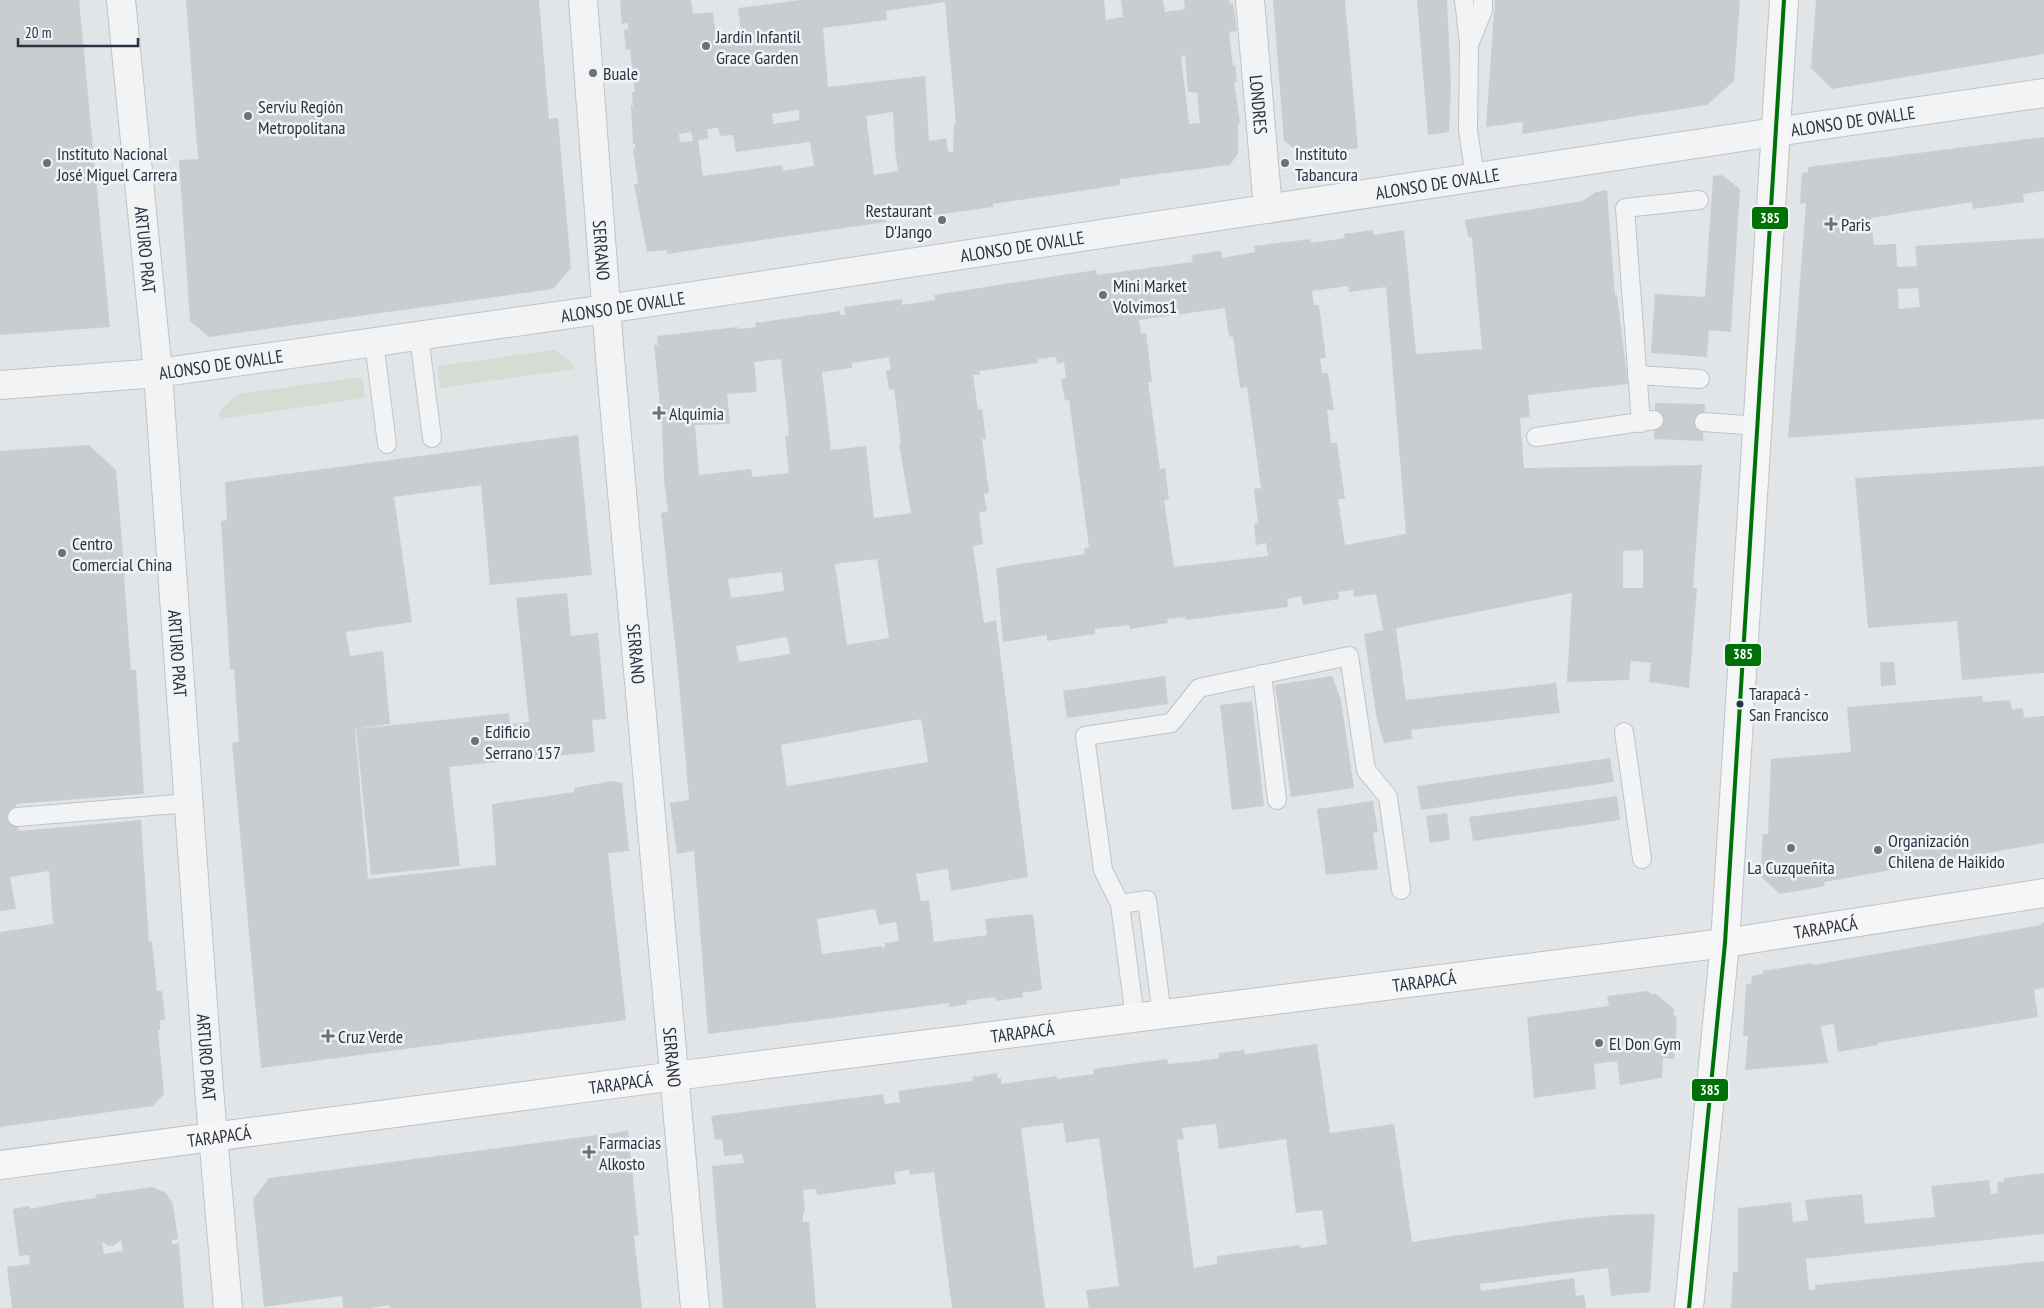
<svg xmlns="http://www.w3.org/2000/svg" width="2044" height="1308" font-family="'PT Sans Narrow',sans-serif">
	<rect width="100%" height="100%" fill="#e2e5e8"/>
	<!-- green -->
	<g fill="#d4dcd3">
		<polygon points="555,350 574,365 574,369 440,388 437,366"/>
		<polygon points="362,377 365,398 220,419 219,412 237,394"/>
	</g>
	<!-- building -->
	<g fill="#cacdd0" fill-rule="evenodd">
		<polygon points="0,0 79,0 110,327 0,335"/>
		<polygon points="186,0 539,0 549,119 558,118 571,268 553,289 209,337 190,321 179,160 198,159"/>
		<path d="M620 0H691L693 14 713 12 717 45 742 41 738 8 801 0H1104L1106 20 1123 17 1121 0H1163L1165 12 1185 9 1184 0H1229L1230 4 1233 3 1237 31 1229 32 1233 66 1235 65 1237 82H1234L1240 123 1238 124V154L1230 165 1120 179V185L993 204V207L906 219 905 215 886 217V222L667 254V250L647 252 634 184H638L633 149H635V144H633L631 106H633L632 92H635L630 49 626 50 624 30 628 29V23L622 24ZM945 2 956 123 954 124 953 152H948L946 138 929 141 925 76 828 87 823 28 887 20 886 11ZM1185 55 1188 92 1197 93 1200 123 1189 124 1181 56ZM799 110V120L773 124 772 114ZM893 112 895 150 898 171 874 175 866 116ZM718 128 720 136 733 135 736 152 810 142 814 166 783 171 782 165 703 176 698 140 708 139 707 129ZM691 132 693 141 680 142 679 134Z"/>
		<polygon points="1273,0 1345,0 1358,148 1304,156 1284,141"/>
		<polygon points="1417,0 1447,0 1451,87 1449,132 1428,135"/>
		<polygon points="1495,0 1740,0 1734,81 1707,105 1522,134 1523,122 1486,127"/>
		<polygon points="1816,0 2044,0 2044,54 1832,89 1811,68"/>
		<path d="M2044 137V191L2023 194 2024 202 1973 209 1972 202 1871 218 1874 245 1896 244 1897 267 1917 266 1915 246 2044 238V419L1788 438 1806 203 1800 204 1802 173 1808 172V167ZM1918 288 1920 307 1899 309 1898 289Z"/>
		<polygon points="1722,175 1740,189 1731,332 1709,330 1707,357 1651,353 1655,294 1705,297 1713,176"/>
		<path d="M1607 190 1615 295H1617L1628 384 1528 395 1530 417 1520 418 1524 468 1702 465 1693 588H1697L1689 688 1649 682 1651 663 1631 661 1629 680 1567 682 1572 593 1396 628 1406 700 1556 683 1560 713 1411 730 1412 739 1384 743 1377 720 1364 634 1383 630 1376 594 1354 597 1353 590 1338 592 1339 599 1303 605 1301 596 1287 599 1288 607 1186 620 1185 617 1167 619 1168 623 1130 629 1129 625 1095 629V634L1047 641V635L1003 642 996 568 1085 554 1084 548 1089 547 1069 400 1065 401 1061 379 1066 378 1064 362 1057 364 1056 357 1038 359V363L979 371 980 375H973L978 410 982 409 986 439H982L989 493 984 494 987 511 979 512 983 544 973 546 984 623 996 620 1028 877 951 891 948 869 916 874 921 901 929 900 934 942 987 935 985 919 1033 914 1042 990 1022 993 1023 997 996 1001 995 997 966 1001 967 1004 949 1007V1003L942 1004 708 1034 694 851 677 854 670 803 689 800 678 672 661 513 668 512 664 479 662 425 654 345H658L657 336 738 327V329L756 327 755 323 840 311V315H845L844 307 902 299V305L935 300 934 295 1096 270 1097 275 1185 263 1193 262 1191 255 1221 251 1222 258 1255 252 1254 246 1310 239 1311 243 1345 238 1344 234 1373 230 1374 235 1404 230 1416 354 1482 349 1472 238 1468 236 1465 220 1582 201 1596 192ZM1348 286 1349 292 1386 287 1406 534 1345 545 1338 499H1345L1337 443H1331L1327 410H1334L1328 373H1322L1320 359 1326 358 1319 305H1314L1312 291ZM1225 308 1229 337 1233 336 1240 388 1247 387 1261 488 1254 489 1258 523 1254 524 1256 545 1266 543 1268 556 1174 567 1164 500 1169 499 1165 468 1160 469 1148 382H1152L1146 333H1141L1139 320ZM889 357 891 370H886L889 390 894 389 901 444H899L911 513 874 518 866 446 831 450 822 372 852 368V363ZM781 359 789 435 785 436 789 473 752 477 751 469 699 475 695 425 730 424 727 394 757 392 754 362ZM1643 550V588H1623V551ZM877 559 889 638 847 645 835 564ZM782 572 784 591 731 598 728 579ZM787 637 790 654 739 662 736 646ZM921 719 928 762 787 786 781 745ZM875 909 879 925 896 922 899 941 885 943V947L882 948V946L822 954 817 919Z"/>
		<polygon points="1655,403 1705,404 1703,441 1654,439"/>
		<polygon points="578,435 592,575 490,585 481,485 394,497 412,622 346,632 350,656 383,651 390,724 355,729 368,879 496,865 492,804 574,792 574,788 612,781 622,783 629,851 608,853 626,1020 261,1068 232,743 239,742 234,669 230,670 221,521 227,520 225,482"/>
		<polygon points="89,445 116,470 125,577 124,577 131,670 136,670 144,794 16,804 19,831 141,820 149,942 152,942 157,991 162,991 165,1019 160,1020 160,1030 158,1030 164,1094 153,1106 0,1127 0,932 53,924 49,871 10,877 16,909 0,911 0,451"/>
		<polygon points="2044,466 2044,673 1962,680 1957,621 1868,628 1855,478"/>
		<polygon points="567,593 571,636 598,633 606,719 592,720 595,752 449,767 460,866 371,875 356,729 509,713 510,724 529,722 516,598"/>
		<polygon points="1880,662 1894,662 1896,685 1881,686"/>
		<polygon points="1165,676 1168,704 1067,718 1063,691"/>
		<polygon points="1332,676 1341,700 1354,788 1291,797 1275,685"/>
		<polygon points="1982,696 1983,702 2010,700 2012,709 2023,708 2024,718 2044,716 2044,843 1824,882 1825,886 1780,894 1760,876 1763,834 1768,834 1771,759 1851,752 1847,707"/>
		<polygon points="1252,701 1264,806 1232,810 1220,705"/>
		<polygon points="1610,758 1614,782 1421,810 1417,786"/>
		<polygon points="1617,796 1620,820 1473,841 1469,817"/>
		<polygon points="1373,801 1378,832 1373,833 1378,869 1326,875 1317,809"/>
		<polygon points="1447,813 1450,840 1430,843 1426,816"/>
		<polygon points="2044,922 2044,988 2034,990 2038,1017 1877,1043 1878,1045 1838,1052 1834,1024 1821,1026 1828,1063 1745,1070 1748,1036 1743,1036 1746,984 1751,984 1752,976 1763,974 1763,971 1812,963 1813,965 2041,925 2041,923"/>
		<polygon points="1647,991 1653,995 1655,993 1675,1010 1673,1012 1677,1019 1674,1059 1663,1058 1662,1078 1620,1085 1617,1061 1594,1064 1596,1089 1534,1098 1527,1017 1609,1006 1607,996"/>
		<path d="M1317 1044 1330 1133 1394 1124 1412 1242 1563 1220 1614 1215 1655 1214 1650 1292 1611 1296 1608 1268 1480 1284 1481 1291 1574 1278 1576 1296 1584 1295 1586 1308H1089L1086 1290 1119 1286 1099 1138 1066 1143 1063 1123 1021 1128 1045 1308H952L934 1172 910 1175 909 1170 894 1172 896 1184 817 1195 816 1189 803 1190 805 1212 803 1213V1222H809L816 1308H723L712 1166 744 1163 742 1154 724 1156 722 1139 715 1140 711 1116 883 1094 885 1104 900 1102 898 1091 973 1081 972 1077 997 1073V1078H1001V1084L1057 1076V1079L1094 1074 1093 1069 1167 1059 1168 1064 1206 1060 1219 1058V1053L1244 1050 1245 1054 1253 1053ZM1216 1124 1219 1149 1286 1139 1296 1213 1322 1210 1327 1244 1301 1248 1300 1245 1217 1256V1264L1194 1268 1177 1140 1184 1139 1182 1128Z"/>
		<polygon points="628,1131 639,1235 634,1236 642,1308 390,1308 390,1305 370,1308 343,1308 342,1296 264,1307 253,1199 269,1178"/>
		<polygon points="2044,1173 2044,1234 1806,1259 1809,1290 1816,1289 1815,1285 2044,1261 2044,1308 1731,1308 1733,1272 1738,1272 1738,1208 1791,1202 1793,1222 1808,1220 1805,1200 1862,1194 1865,1224 1935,1217 1931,1186 1989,1180 1991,1194 1998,1193 1997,1182 2004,1182 2003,1178"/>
		<path d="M153 1187 166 1193 173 1204 178 1239 172 1240V1244L179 1243 184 1308H12L7 1267 30 1264 29 1255 19 1256 13 1209 30 1206V1209L65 1202 96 1198 95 1195ZM121 1240 123 1251 104 1254 102 1241 107 1245 113 1246Z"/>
	</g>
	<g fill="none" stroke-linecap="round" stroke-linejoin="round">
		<defs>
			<g id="lane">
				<polyline points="1464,0 1469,44 1468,130 1475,177"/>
				<polyline points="1470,42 1483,10 1483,0"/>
				<polyline points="419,336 432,438"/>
				<polyline points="374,342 387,444"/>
				<polyline points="1637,375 1700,379"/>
				<polyline points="1704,422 1758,426"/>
				<polyline points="1641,423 1625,208 1699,200"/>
				<polyline points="1536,437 1654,420"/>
				<polyline points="1262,674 1277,800"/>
				<polyline points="1624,732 1642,859"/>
				<polyline points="17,817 189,803"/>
				<polyline points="1120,904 1135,1018"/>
				<polyline points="1162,1015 1147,900 1120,904 1103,870 1085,736 1171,723 1199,688 1349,656 1366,770 1388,797 1401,890"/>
			</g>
			<g id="street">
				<path id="s1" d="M121 0 158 373 209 1089 228 1308"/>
				<path id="s2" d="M583 0 610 358 695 1308"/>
				<path id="s3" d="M1250 0 1268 209"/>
				<path id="s4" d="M0 385 158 373 606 309 1775 132 2044 93"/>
			</g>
			<polyline id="secondary" points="1689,1308 1725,943 1784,0"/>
			<g id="primary">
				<path id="s5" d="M0 1165 675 1076 1725 943 2044 893"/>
			</g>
		</defs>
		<!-- lane casing -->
		<use href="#lane" stroke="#c0c3c6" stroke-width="20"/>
		<!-- street casing -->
		<use href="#street" stroke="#c0c3c6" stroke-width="30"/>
		<!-- secondary casing -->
		<use href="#secondary" stroke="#c0c3c6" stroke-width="30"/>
		<!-- primary casing -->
		<use href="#primary" stroke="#bec2c6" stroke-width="30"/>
		<!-- lane -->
		<use href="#lane" stroke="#f2f3f4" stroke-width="18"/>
		<!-- street -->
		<use href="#street" stroke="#f2f3f4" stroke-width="28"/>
		<!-- secondary -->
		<use href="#secondary" stroke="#f6f6f7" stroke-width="28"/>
		<!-- primary -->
		<use href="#primary" stroke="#f6f6f7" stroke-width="28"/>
		<defs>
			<polyline id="bus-1" points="1689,1308 1725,943 1784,0"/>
		</defs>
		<!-- bus-1 casing -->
		<use href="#bus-1" stroke="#f0f4f7" stroke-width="8"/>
		<!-- bus-1 -->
		<use href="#bus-1" stroke="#007106" stroke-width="4"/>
	</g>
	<!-- markers -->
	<g fill="#69727c" stroke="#f0f4f7" stroke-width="2">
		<circle cx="706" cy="46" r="5"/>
		<circle cx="593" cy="73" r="5"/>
		<circle cx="248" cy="116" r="5"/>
		<circle cx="47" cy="163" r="5"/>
		<circle cx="1285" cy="163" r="5"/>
		<circle cx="942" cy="220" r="5"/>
		<path d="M1828.5 216.5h5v5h5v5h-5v5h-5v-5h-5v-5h5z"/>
		<circle cx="1103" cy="295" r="5"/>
		<path d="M656.5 405.5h5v5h5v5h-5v5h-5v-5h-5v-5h5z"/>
		<circle cx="62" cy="553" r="5"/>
		<circle cx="475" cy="741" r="5"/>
		<circle cx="1791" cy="848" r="5"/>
		<circle cx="1878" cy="850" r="5"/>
		<path d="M325.5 1028.5h5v5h5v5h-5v5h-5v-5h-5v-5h5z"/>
		<circle cx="1599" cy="1043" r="5"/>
		<path d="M586.5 1144.5h5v5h5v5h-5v5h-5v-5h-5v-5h5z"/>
	</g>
	<circle fill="#283442" stroke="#f0f4f7" stroke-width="2" cx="1740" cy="704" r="4.5"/>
	<g text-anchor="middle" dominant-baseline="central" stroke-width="5" stroke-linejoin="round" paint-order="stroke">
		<!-- bus labels -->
		<g font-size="17" fill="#283442" stroke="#f0f4f7" text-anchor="start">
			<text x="1749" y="694">Tarapacá -<tspan x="1749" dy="21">San Francisco</tspan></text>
		</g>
		<!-- poi labels -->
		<g font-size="18" fill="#283442" stroke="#f0f4f7" text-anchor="start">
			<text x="716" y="36">Jardín Infantil<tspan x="716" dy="21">Grace Garden</tspan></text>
			<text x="603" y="73">Buale</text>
			<text x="258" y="106">Serviu Región<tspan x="258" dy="21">Metropolitana</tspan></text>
			<text x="57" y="153">Instituto Nacional<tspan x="57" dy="21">José Miguel Carrera</tspan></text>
			<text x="1295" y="153">Instituto<tspan x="1295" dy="21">Tabancura</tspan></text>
			<text x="932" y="210" text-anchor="end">Restaurant<tspan x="932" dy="21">D'Jango</tspan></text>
			<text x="1841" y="224">Paris</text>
			<text x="1113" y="285">Mini Market<tspan x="1113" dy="21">Volvimos1</tspan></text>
			<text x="669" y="413">Alquimia</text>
			<text x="72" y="543">Centro<tspan x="72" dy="21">Comercial China</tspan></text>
			<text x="485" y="731">Edificio<tspan x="485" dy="21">Serrano 157</tspan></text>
			<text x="1888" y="840">Organización<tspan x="1888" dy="21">Chilena de Haikido</tspan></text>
			<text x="1791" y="867" text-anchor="middle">La Cuzqueñita</text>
			<text x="338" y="1036">Cruz Verde</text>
			<text x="1609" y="1043">El Don Gym</text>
			<text x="599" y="1142">Farmacias<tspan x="599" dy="21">Alkosto</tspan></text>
		</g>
		<!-- street labels -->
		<g font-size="18" fill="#283442" stroke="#f0f4f7">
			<text stroke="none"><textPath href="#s3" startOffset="105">LONDRES</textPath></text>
			<text stroke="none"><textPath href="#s4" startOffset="1872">ALONSO DE OVALLE</textPath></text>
			<text stroke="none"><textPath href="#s4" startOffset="1452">ALONSO DE OVALLE</textPath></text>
			<text stroke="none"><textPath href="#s4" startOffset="1032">ALONSO DE OVALLE</textPath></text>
			<text stroke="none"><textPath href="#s1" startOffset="251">ARTURO PRAT</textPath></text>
			<text stroke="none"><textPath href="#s2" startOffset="251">SERRANO</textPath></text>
			<text stroke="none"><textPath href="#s4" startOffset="628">ALONSO DE OVALLE</textPath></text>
			<text stroke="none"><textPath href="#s4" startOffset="222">ALONSO DE OVALLE</textPath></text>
			<text stroke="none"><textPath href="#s1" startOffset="656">ARTURO PRAT</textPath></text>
			<text stroke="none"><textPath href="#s2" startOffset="656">SERRANO</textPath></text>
			<text stroke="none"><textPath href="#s5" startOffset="1841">TARAPACÁ</textPath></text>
			<text stroke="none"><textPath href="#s5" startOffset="1436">TARAPACÁ</textPath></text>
			<text stroke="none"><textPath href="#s5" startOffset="1031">TARAPACÁ</textPath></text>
			<text stroke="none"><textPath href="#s1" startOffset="1061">ARTURO PRAT</textPath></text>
			<text stroke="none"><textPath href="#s2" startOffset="1061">SERRANO</textPath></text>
			<text stroke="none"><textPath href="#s5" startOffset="626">TARAPACÁ</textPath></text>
			<text stroke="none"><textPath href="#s5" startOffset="221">TARAPACÁ</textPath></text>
		</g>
	</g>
	<g stroke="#f0f4f7" stroke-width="2">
		<rect x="1751" y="206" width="38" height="24" rx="5" fill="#007106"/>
		<rect x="1724" y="643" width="38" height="24" rx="5" fill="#007106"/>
		<rect x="1691" y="1078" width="38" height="24" rx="5" fill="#007106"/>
	</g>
	<g font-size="14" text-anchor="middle" font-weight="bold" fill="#fff">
		<text x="1770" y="223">385</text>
		<text x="1743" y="659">385</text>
		<text x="1710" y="1095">385</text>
	</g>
	<!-- scale -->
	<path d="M18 38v8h120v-8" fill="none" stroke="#283442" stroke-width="2.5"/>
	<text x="25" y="38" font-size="15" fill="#283442" stroke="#f0f4f7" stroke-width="4" paint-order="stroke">20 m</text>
</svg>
